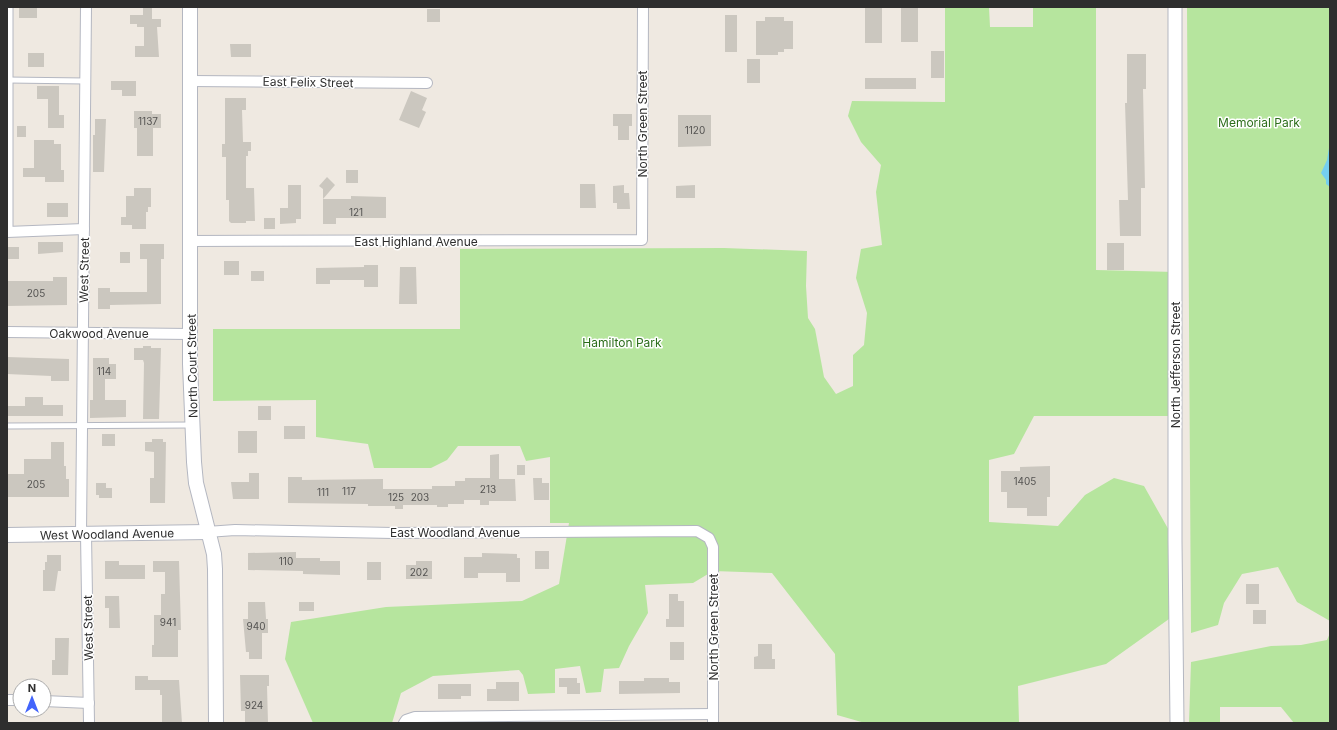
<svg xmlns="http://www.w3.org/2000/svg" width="1337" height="730" font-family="Inter,sans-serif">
	<rect width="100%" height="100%" fill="#efe9e1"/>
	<!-- green -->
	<g fill="#b6e59e">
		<polygon points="945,7 989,7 990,27 1033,27 1033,7 1096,7 1096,270 1175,272 1175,416 1034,416 1014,454 989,460 989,522 1058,526 1085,495 1114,478 1144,486 1175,541 1176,614 1106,664 1018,686 1019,723 865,723 837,715 835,654 772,573 713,571 693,583 645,585 648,613 629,646 619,668 604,669 601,692 586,693 580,666 555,669 555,693 528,694 523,675 519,670 433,676 401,693 392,723 313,723 285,659 291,622 386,607 522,601 559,584 569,523 550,523 550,457 526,461 520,446 458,446 447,460 431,468 374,468 368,444 316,437 316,400 213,401 213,329 460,329 460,249 724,248 807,251 806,286 808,318 815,329 824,377 836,394 853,386 853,355 864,345 867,313 856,278 861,249 882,245 876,192 881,165 861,142 848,116 852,101 945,102"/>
		<polygon points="1187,7 1330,7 1330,621 1297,602 1278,567 1242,574 1224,603 1218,625 1191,633"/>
		<polygon points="1330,633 1330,723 1294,723 1281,707 1220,707 1220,723 1189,723 1191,662 1271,646 1301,645 1327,640"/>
	</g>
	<!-- water -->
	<polygon fill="#75cff0" points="1330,142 1330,187 1326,184 1326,180 1321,173 1327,160"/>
	<!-- building -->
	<g fill="#cbc7bf">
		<rect x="19" y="7" width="18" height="11"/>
		<polygon points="143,7 152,7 152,19 161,19 161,27 157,27 159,57 135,57 135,46 144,46 144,27 137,27 137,24 130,24 130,15 143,15"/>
		<rect x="865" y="7" width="17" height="36"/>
		<rect x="901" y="7" width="17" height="35"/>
		<rect x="427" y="9" width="13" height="13"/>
		<rect x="725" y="15" width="12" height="37"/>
		<polygon points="765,17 784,17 784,21 793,21 793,49 784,49 784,52 778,52 778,55 756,55 756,21 765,21"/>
		<polygon points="230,44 251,44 251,57 231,57"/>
		<rect x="931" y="51" width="13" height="27"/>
		<rect x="28" y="53" width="16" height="14"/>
		<polygon points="1127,54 1146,54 1146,89 1143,89 1145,188 1141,188 1141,236 1120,236 1119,200 1128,200 1125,103 1127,103"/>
		<rect x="747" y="59" width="13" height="24"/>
		<rect x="865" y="78" width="51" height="11"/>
		<polygon points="111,81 136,81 136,96 122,96 122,90 111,90"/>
		<polygon points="37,86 59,86 59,115 64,115 64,128 48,128 48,99 37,99"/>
		<polygon points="411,91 427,98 422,110 426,112 419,128 399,120"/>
		<polygon points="225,98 246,98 246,110 242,110 243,142 251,142 251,151 248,151 248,156 246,156 246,188 254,188 255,221 246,221 246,223 231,223 229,221 229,200 226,200 226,157 222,157 222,144 225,144"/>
		<polygon points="134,111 152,111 152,114 161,114 161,128 153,128 153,156 137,156 137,128 134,128"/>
		<polygon points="613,114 632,114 632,126 629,126 629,140 618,140 618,126 613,126"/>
		<polygon points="678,115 711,115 711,146 678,147"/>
		<polygon points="95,119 106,119 104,172 93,172 93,135 95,135"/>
		<rect x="17" y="126" width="9" height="11"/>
		<polygon points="34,140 54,140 54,144 61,144 61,170 64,170 64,182 45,182 45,177 23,177 23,168 34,168"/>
		<rect x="346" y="170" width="12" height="13"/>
		<polygon points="327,177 335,185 323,199 351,199 351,196 386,197 386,218 336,218 336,224 323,224 323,189 319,186"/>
		<polygon points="580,184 595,184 596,208 580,208"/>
		<polygon points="288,185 301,185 301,219 296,219 296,223 280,224 280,208 288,208"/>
		<polygon points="624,185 624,193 629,193 630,209 617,209 617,203 613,203 613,186"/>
		<polygon points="695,185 695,198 676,198 676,186"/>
		<polygon points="134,188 151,188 151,207 148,207 148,212 146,212 146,229 132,229 132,225 121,225 121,217 126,217 126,196 134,196"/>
		<rect x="47" y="203" width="21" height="14"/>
		<rect x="264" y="218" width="11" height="11"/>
		<polygon points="38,242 63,242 63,252 38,254"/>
		<rect x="1107" y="243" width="17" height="27"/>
		<polygon points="140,244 164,244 164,259 161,259 161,304 110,305 110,309 98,309 98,288 110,288 110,292 147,292 147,259 140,259"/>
		<rect x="8" y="247" width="11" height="12"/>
		<rect x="120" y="252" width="10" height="11"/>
		<rect x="224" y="261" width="15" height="14"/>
		<polygon points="364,265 378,265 378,287 364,287 364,280 330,280 330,284 316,284 316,268 364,267"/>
		<polygon points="400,267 416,267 417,304 399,304"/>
		<rect x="251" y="271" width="13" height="10"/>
		<polygon points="53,277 67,277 67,305 7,306 7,281 53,281"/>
		<polygon points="143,346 151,346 151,348 161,348 159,419 143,419 144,363 143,360 134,360 134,348 143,348"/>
		<polygon points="7,357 69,359 69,381 51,381 51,376 7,374"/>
		<polygon points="93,358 109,358 109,364 116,364 116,379 105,379 105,400 126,400 126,417 90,418 90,400 93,400"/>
		<polygon points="25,397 43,397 43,405 63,405 63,416 7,416 7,406 25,406"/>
		<rect x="258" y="406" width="13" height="14"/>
		<rect x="284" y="426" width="21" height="13"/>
		<rect x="238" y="431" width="19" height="22"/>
		<rect x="102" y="434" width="13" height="12"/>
		<polygon points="152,439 163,439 163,442 166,442 165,503 150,503 150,478 154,478 154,452 145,451 145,442 152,442"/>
		<polygon points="51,442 64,442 64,466 66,466 66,479 69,479 69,497 7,497 7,474 24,474 24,459 51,459"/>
		<polygon points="499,454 499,479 515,479 516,501 489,501 489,505 480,505 480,500 464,500 464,504 448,504 448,507 437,507 437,505 403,505 403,509 395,509 395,506 368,506 368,504 288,503 288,477 302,477 302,480 383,479 383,489 432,489 432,486 455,486 455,481 465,481 465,478 490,478 490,455"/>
		<rect x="517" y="465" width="8" height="10"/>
		<polygon points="1050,466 1050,497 1047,497 1047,516 1027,516 1027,508 1007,508 1007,492 1001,492 1001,471 1020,471 1020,467"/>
		<polygon points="249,473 259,473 259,499 233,499 231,482 249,482"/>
		<polygon points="533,478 542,478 542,483 549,483 549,500 534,500"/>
		<polygon points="96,483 106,483 106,488 112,488 112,498 99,498 99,495 96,495"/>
		<rect x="535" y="551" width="14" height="18"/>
		<polygon points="296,552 296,558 320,558 320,561 340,561 340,575 303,574 303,571 248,570 248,553"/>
		<polygon points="482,553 517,554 517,558 520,558 520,582 506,582 506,573 478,573 478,578 464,578 464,557 482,557"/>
		<polygon points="47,555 61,555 61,571 58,571 55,591 43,591 43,570 45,570 45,562 47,562"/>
		<polygon points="105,561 119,561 119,565 145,565 145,579 105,579"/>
		<polygon points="153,561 179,561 181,630 178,630 178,657 152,657 152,645 154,645 154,615 161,615 161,594 165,594 165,572 153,572"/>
		<polygon points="416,561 432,561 432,579 406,579 406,565 416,565"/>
		<rect x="367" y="562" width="14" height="18"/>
		<rect x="1246" y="584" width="13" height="20"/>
		<polygon points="669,594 678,594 678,601 684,601 684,627 666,627 666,619 669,619"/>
		<polygon points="105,596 119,596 120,628 109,628 109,608 105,608"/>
		<polygon points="248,602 265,602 266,619 268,619 268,633 262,633 262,659 249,659 249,652 246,652 243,619 248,619"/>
		<rect x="299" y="602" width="15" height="9"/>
		<rect x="1253" y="610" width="13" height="14"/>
		<polygon points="55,638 69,638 68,675 52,675 52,660 55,660"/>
		<rect x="670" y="642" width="14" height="18"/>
		<polygon points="758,644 772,644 772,659 775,659 775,669 754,669 754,657 758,656"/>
		<polygon points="240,675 269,675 269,686 267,686 268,723 245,723 245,711 241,711"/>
		<polygon points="135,676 148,676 148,680 179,680 182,723 162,723 162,695 160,695 160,690 135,690"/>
		<polygon points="559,678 577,678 577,683 580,683 580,694 567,694 567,687 559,687"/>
		<polygon points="644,678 669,678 669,682 680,682 680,693 619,694 619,681 644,681"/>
		<polygon points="496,682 519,682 519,701 487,701 487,689 496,689"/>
		<polygon points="438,684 471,684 471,696 461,696 461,699 438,699"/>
	</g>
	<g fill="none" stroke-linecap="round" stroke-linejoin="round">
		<defs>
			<g id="service">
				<polyline points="10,7 10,232"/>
				<polyline points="8,80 85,81"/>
				<polyline points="7,426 192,425"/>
			</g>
			<g id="minor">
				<polyline points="190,81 427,83"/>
				<polyline points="7,232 84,229"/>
				<polyline points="190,241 642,240 643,7"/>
				<polyline points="7,332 190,334"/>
				<polyline points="207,532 235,530 393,533 697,531 709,538 713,547 713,723"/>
				<polyline points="81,534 86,7"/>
				<polyline points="86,534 89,723"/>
				<polyline points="7,700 20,700"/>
				<polyline points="44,701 89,703"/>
				<polyline points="404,723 406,720 415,717 713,714"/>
			</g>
			<polyline id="tertiary" points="1175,7 1175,541 1177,723"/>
			<g id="secondary">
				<polyline points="190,7 190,364 194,462 196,483 214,554 215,569 216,723"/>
				<polyline points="7,535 207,532"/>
			</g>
		</defs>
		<!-- service casing -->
		<use href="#service" stroke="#b4b7c1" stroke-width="7"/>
		<!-- minor casing -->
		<use href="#minor" stroke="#b4b7c1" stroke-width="12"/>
		<!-- tertiary casing -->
		<use href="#tertiary" stroke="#b4b7c1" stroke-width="15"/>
		<!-- secondary casing -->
		<use href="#secondary" stroke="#b4b7c1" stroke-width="16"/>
		<!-- service -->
		<use href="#service" stroke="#fff" stroke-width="5"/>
		<!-- minor -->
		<use href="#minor" stroke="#fff" stroke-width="10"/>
		<!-- tertiary -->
		<use href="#tertiary" stroke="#fff" stroke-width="13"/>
		<!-- secondary -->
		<use href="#secondary" stroke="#fff" stroke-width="14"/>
	</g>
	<g text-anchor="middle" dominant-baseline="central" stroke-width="3" stroke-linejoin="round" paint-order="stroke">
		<!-- number labels -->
		<g font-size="10" fill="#555452">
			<text x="148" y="121">1137</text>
			<text x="695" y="130">1120</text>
			<text x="356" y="212">121</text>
			<text x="36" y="293">205</text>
			<text x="104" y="371">114</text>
			<text x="1025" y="481">1405</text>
			<text x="36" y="484">205</text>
			<text x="488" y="489">213</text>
			<text x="349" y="491">117</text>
			<text x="323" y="492">111</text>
			<text x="396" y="497">125</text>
			<text x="420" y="497">203</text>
			<text x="286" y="561">110</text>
			<text x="419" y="572">202</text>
			<text x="168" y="622">941</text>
			<text x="256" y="626">940</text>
			<text x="254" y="705">924</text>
		</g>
		<!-- street labels -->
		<g font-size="12" fill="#2e2e2e" stroke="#fff">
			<text transform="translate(308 82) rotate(1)">East Felix Street</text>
			<text transform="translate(642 124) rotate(-90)">North Green Street</text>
			<text x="416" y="241">East Highland Avenue</text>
			<text transform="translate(84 270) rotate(-89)">West Street</text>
			<text x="99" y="333">Oakwood Avenue</text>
			<text transform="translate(1175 365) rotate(-90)">North Jefferson Street</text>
			<text transform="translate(192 366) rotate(-91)">North Court Street</text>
			<text x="455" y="532">East Woodland Avenue</text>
			<text transform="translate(107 534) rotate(-1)">West Woodland Avenue</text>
			<text transform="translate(713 627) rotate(-90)">North Green Street</text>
			<text transform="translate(88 628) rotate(-91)">West Street</text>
		</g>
		<!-- park labels -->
		<g font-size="12" fill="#2c6e1b" stroke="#fff">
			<text x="1259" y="122">Memorial Park</text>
			<text x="622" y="342">Hamilton Park</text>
		</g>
	</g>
	<!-- border -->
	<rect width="1337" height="730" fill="none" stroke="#2e2e2e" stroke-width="16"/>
	<!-- north arrow -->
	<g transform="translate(32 698)"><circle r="19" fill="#ffffff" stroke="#ababab"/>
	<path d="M0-3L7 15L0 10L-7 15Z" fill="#4264fb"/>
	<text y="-6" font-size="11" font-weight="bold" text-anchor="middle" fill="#2e2e2e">N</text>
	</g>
</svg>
